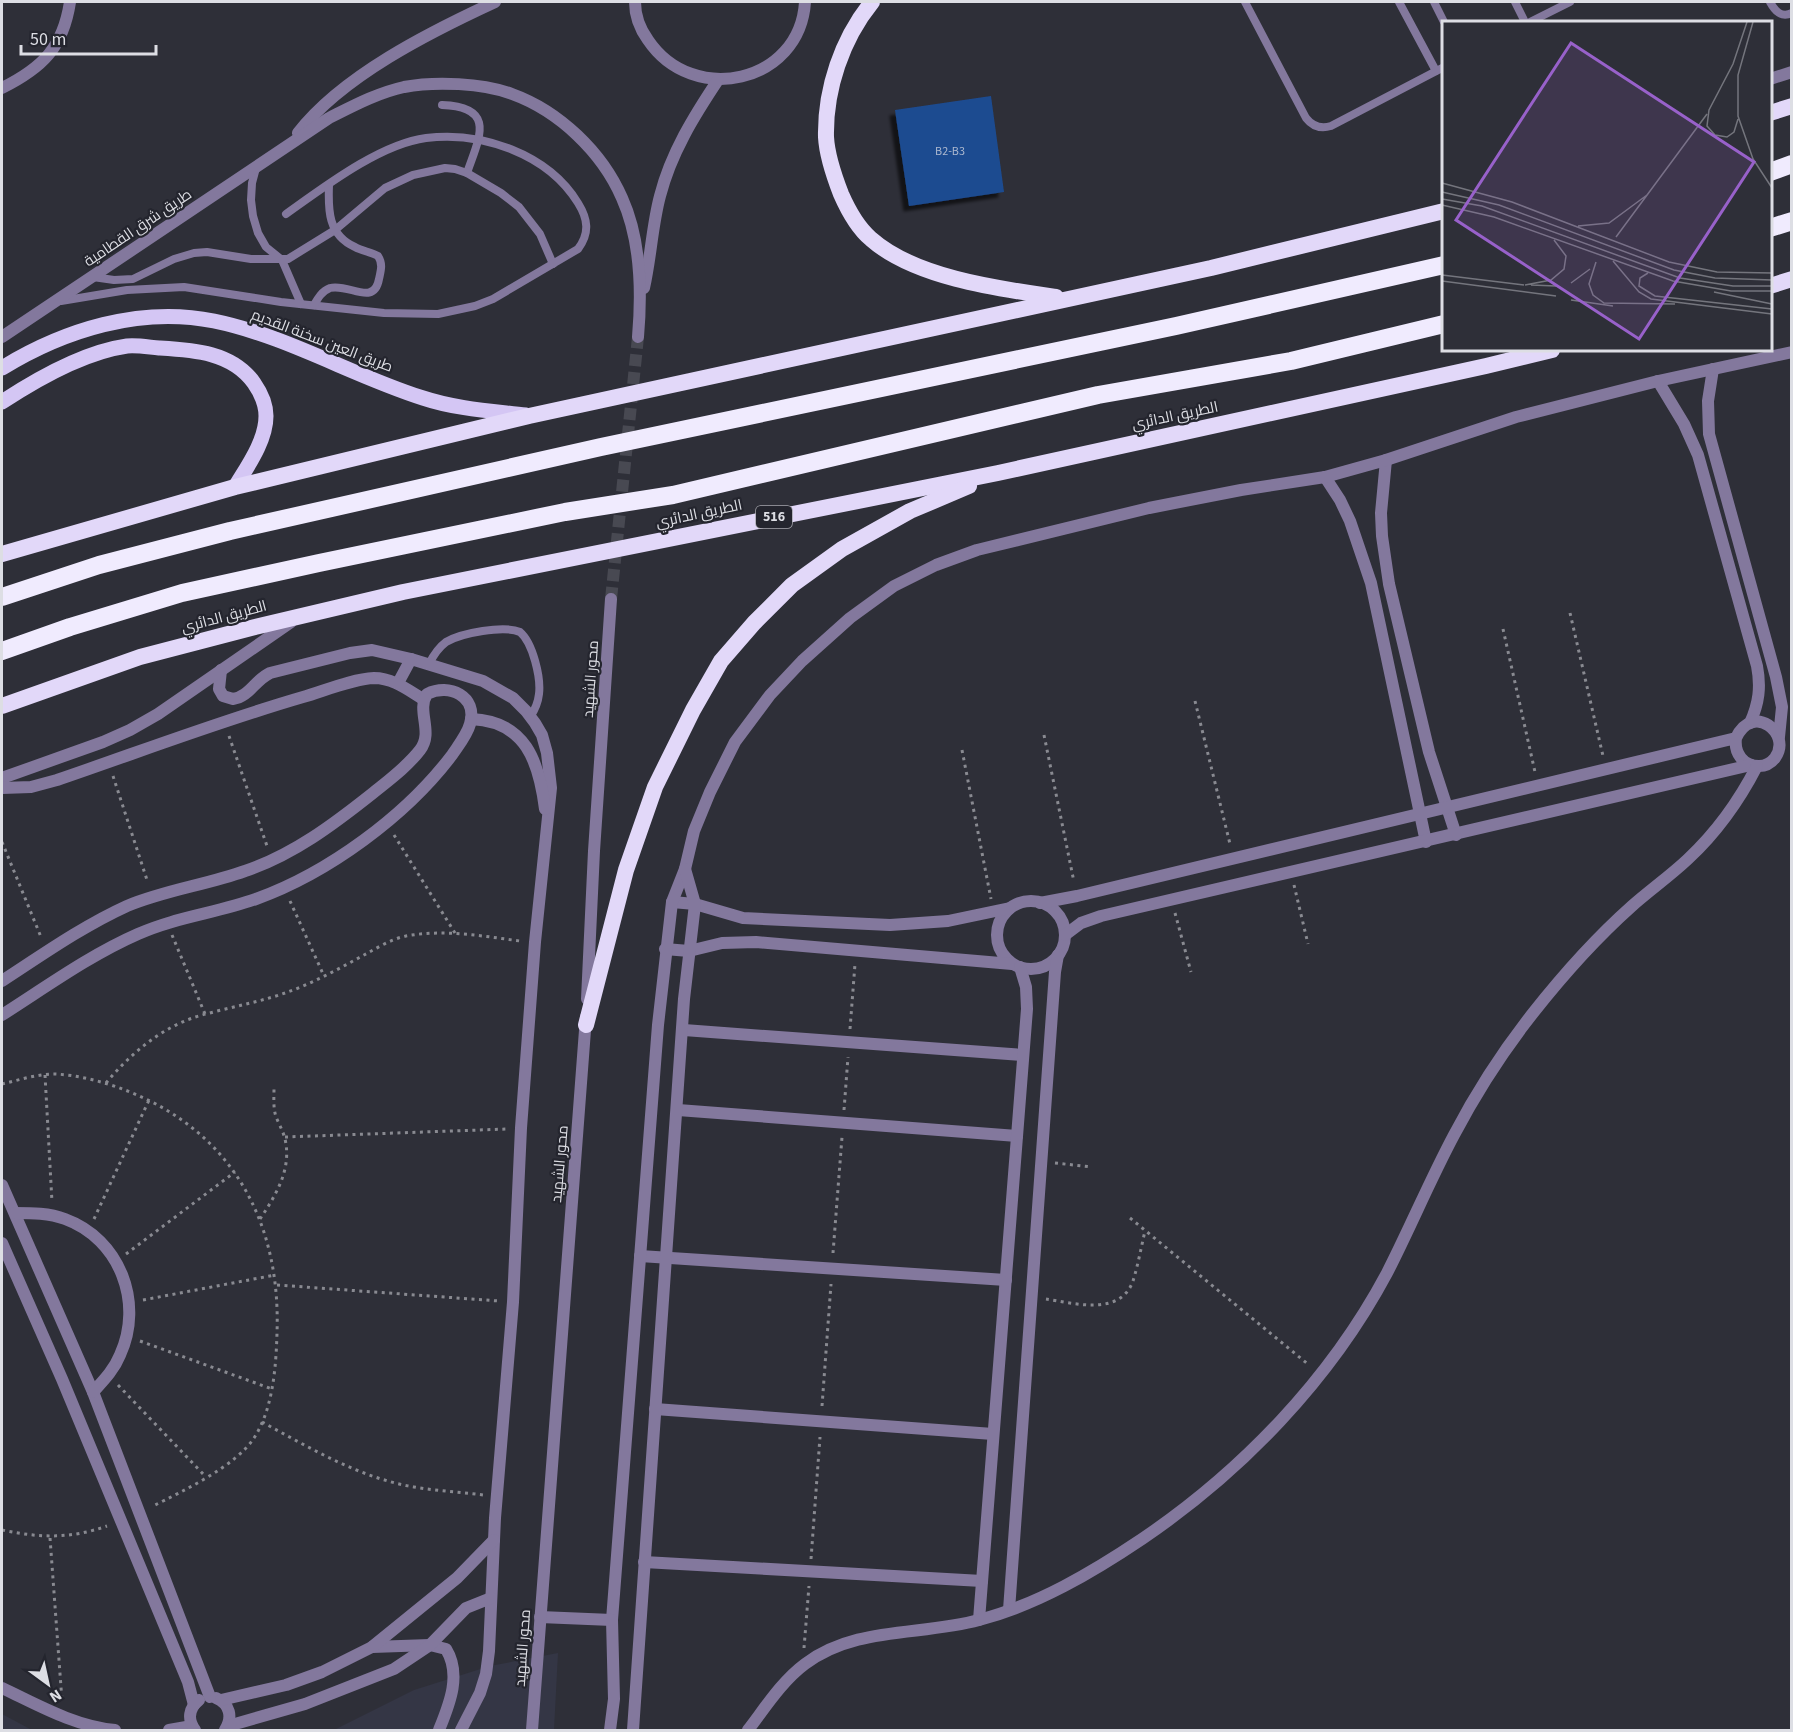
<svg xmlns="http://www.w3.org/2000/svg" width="1793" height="1732" font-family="'Source Sans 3',Cairo,sans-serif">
	<defs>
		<filter id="shadow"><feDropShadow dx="-5.5" dy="5.5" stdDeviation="1.5" flood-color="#0009"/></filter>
	</defs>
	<rect width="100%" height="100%" fill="#2e2f38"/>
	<!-- built -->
	<g fill="#343645">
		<polygon points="558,1653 554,1730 334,1730 414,1690 490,1666"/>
		<polygon points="2,1714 32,1730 2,1730"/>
	</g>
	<!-- building -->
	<polygon fill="#1d4b90" filter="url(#shadow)" points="991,96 1004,192 909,206 895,110"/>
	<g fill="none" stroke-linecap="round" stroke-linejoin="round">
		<!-- tertiary-tunnel -->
		<polyline stroke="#484952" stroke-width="12" stroke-dasharray="12 6" stroke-linecap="butt" points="611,599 638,337"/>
		<!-- path -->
		<g stroke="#898a91" stroke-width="3" stroke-dasharray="3 4.5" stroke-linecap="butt">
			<polyline points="1570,613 1603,756"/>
			<polyline points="1503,629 1535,772"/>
			<polyline points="1195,701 1230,844"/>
			<polyline points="1044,735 1074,882"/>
			<polyline points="229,736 267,846"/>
			<polyline points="962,750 991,899"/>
			<polyline points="113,776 148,883"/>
			<polyline points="394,835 455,933"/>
			<polyline points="2,842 41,937"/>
			<polyline points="1294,885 1308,944"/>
			<polyline points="290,901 324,976"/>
			<polyline points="1175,913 1191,972"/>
			<polyline points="172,935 205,1014"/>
			<polyline points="850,1029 855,964"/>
			<polyline points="45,1075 52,1202"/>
			<path d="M106 1083C132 1052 165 1024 206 1014 239 1005 271 1000 303 986 324 977 344 966 364 955 377 948 391 939 406 936 444 929 482 936 520 941"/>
			<path d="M2 1084C19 1080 37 1074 55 1074 78 1075 104 1082 125 1090 232 1131 281 1222 277 1333 276 1367 273 1409 254 1438 236 1466 183 1491 153 1506"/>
			<polyline points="844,1110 848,1057"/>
			<polyline points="285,1137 507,1129"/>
			<polyline points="1055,1163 1092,1167"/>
			<polyline points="1130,1218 1309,1365"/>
			<polyline points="94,1219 149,1100"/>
			<path d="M260 1219C276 1195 292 1169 285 1139 283 1131 279 1124 276 1117 273 1107 274 1098 274 1088"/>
			<polyline points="833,1253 842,1137"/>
			<polyline points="126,1254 235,1172"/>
			<polyline points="277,1285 499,1301"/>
			<path d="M1046 1299C1073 1303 1120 1317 1133 1281 1138 1265 1141 1248 1145 1231"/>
			<polyline points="143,1300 275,1275"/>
			<polyline points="140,1341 272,1389"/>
			<polyline points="118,1385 206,1477"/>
			<polyline points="822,1406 831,1284"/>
			<path d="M262 1422C310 1448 360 1478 414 1487 437 1491 460 1492 483 1495"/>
			<path d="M2 1530C40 1538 70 1539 107 1526"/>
			<polyline points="50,1538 62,1701"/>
			<polyline points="811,1559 820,1437"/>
			<polyline points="804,1648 809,1586"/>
		</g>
		<!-- service -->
		<g stroke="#83789d" stroke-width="8">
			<path d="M1245 2 1306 118C1313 127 1321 129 1331 126L1444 67"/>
			<polyline points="1399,2 1436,71"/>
			<polyline points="1434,2 1444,22"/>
			<polyline points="1515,2 1525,22"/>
			<path d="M1770 2C1775 11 1781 18 1792 13"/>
			<polyline points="1530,22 1570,2"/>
			<path d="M442 105C497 107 479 138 467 173"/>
			<polyline points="256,168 252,183 251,200 253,216 258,233 266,247 282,260 301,304"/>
			<polyline points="93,277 114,280 133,279 174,259 194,253 207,252 251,259 288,259 335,230 385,188 413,175 445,168 455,169 467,173 501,193 519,207 540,234 553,264"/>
			<path d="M61 301 127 290 184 287 281 302 384 313 438 314 475 306 493 299 578 249C590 233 588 219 578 203 548 154 482 131 426 138 380 144 324 187 286 214"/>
			<path d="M314 305C318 298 322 291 330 288 349 283 374 307 379 279 381 270 383 264 378 256 371 252 362 251 355 247 328 235 328 210 329 185"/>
			<path d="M429 664C433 656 438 648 446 642 461 633 504 625 520 632 533 643 541 678 539 694 538 703 535 710 530 717"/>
		</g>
		<!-- minor -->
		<g stroke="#83789d" stroke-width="12">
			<polyline points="1770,79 1792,72"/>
			<path d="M2 88C42 68 63 48 70 2"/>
			<polyline points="1713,369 1708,401 1709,434 1776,677 1782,707 1779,737"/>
			<path d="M1658 381 1684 424 1698 455 1757 666C1761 687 1759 703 1750 723"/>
			<polyline points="1386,460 1381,513 1382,536 1389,584 1429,752 1456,835"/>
			<polyline points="1325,477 1340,500 1350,521 1371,583 1426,842"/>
			<path d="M221 670 219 689 223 696 233 699C249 697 255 680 270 673L350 653 372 650 411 659 483 681 513 698 526 711 535 723 542 735 547 753 551 788 535 942 521 1128 513 1302 495 1518 489 1651 486 1674 480 1693 461 1730"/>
			<polyline points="398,683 411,659"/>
			<path d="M471 719C526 721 539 762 545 809"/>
			<polyline points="2,778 103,742 130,730 158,714 291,622"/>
			<path d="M2 788 31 787 57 780C139 752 220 721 303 697 324 691 352 679 374 678 393 678 408 690 423 699"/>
			<circle cx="1031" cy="935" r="34"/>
			<polyline points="672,902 695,904 743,918 890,925 948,921 1010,908"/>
			<path d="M1040 903 1077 896 1736 738C1752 702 1793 733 1775 758 1771 763 1765 766 1759 766 1743 766 1734 753 1736 738"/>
			<polyline points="1065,935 1081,923 1101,916 1751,765"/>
			<polyline points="665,949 689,951 722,943 756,942 1012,964"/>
			<path d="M2 981C42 955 83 926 127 906 165 890 206 885 245 871 293 855 334 824 373 793 389 780 407 767 420 750 434 732 416 711 427 694 449 683 478 696 470 724 467 735 458 746 452 755 406 816 328 873 256 899 217 913 176 917 138 934 90 955 46 987 2 1015"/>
			<polyline points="684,1030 1023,1055"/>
			<polyline points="678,1110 1017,1136"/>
			<polyline points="2,1185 93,1392 210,1697"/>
			<path d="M15 1213C32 1213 49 1213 65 1219 120 1239 144 1303 120 1355 114 1370 103 1381 93 1392"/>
			<polyline points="2,1243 62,1379 188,1682 194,1705"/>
			<polyline points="640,1256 1006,1280"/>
			<polyline points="655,1409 993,1434"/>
			<polyline points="644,1562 982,1581"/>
			<polyline points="1009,1610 1055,972 1058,955"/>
			<polyline points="979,1620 1027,1009 1026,987 1020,967"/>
			<path d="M372 1647 430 1645 446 1649C462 1675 449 1705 439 1730"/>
			<path d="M2 1688C38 1705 74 1726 115 1730"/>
			<path d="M216 1698C230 1704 233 1717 225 1730"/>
			<polyline points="221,1700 286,1685 322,1672 372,1647 457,1578 494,1540"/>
			<polyline points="228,1726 305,1704 394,1669 430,1645 466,1608 491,1598"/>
			<polyline points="169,1730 192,1726"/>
			<path d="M195 1730C187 1719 189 1708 199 1700"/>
			<polyline points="610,1730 614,1699 612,1620 658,1025 672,902 685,869 694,831 710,792 735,742 770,695 802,661 850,618 894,586 936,565 977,550 1149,508 1241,490 1325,477 1386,460 1516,417 1658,381 1792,352"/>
			<polyline points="633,1730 684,999 695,904 685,869"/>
			<path d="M748 1730C765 1708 782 1681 805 1664 855 1626 921 1636 979 1620 1037 1605 1093 1572 1142 1539 1241 1472 1330 1380 1387 1273 1410 1228 1430 1180 1454 1135 1476 1093 1503 1051 1533 1013 1563 975 1596 938 1632 906 1650 890 1670 876 1688 859 1717 832 1739 801 1757 766"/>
		</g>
		<!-- tertiary -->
		<g stroke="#83789d" stroke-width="12">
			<path d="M635 2C635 15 640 29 648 40 693 107 800 83 805 2"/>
			<path d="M298 133C342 76 430 32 495 2"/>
			<path d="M644 288C651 257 652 226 660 196 671 153 694 116 718 80"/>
			<path d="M2 337 329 118C353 106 377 93 404 87 435 81 483 83 512 94 559 111 602 152 622 198 641 240 642 291 638 337"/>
			<polyline points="587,999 594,851 611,599"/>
			<polyline points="540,1617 612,1620"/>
			<polyline points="532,1730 586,1017"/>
		</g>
		<!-- primary -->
		<g stroke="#d4c6f4" stroke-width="15">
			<path d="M2 368C64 330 140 306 214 321 287 336 353 376 423 398 456 409 492 411 526 415"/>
			<path d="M2 402C37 379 84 352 127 346 137 345 148 347 159 348 193 350 232 352 254 383 261 393 266 404 266 416 266 441 247 467 235 487"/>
		</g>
		<!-- trunk -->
		<g stroke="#e2d8f9" stroke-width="16">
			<path d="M872 2C842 39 825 89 826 137 827 156 834 176 841 194 848 210 858 228 871 239 915 278 1000 289 1056 297"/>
			<polyline points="1770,113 1792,106"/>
			<polyline points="1770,286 1792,279"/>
			<polyline points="2,554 235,487 529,416 1211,268 1444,211"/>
			<polyline points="2,706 140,657 255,627 403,592 998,473 1486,366 1552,350"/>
			<polyline points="586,1025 626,870 655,787 693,710 721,661 754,623 792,585 842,549 910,511 969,486"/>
		</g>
		<!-- motorway -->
		<g stroke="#f0ebfe" stroke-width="18">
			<polyline points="1770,172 1792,164"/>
			<polyline points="1770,228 1792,221"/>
			<polyline points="2,597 99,565 230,531 601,447 1176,326 1444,265"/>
			<polyline points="2,651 70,627 182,593 319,563 565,512 673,495 1098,395 1291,361 1444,324"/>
		</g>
	</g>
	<g text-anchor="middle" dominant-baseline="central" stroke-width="4.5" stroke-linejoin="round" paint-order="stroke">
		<!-- number labels -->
		<g font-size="12" fill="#adb9cf">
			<text x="950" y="151">B2-B3</text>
		</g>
		<!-- shield labels -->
		<rect fill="#24252e" stroke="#a6a6ad" stroke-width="1.5" x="756" y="506" width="36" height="22" rx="4.5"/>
		<g font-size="14" font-weight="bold" fill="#dddee4">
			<text x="774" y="517">516</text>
		</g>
		<!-- street labels -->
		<g font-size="15" fill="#dddee4" stroke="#24252e">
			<text transform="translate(138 228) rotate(-34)">طريق شرق القطامية</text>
			<text transform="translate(322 341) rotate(21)">طريق العين سخنة القديم</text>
			<text transform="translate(1175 416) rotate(-12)">الطريق الدائري</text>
			<text transform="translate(699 514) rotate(-12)">الطريق الدائري</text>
			<text transform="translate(224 617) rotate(-15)">الطريق الدائري</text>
			<text transform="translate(591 679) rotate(-86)">محور الشهيد</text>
			<text transform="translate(560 1164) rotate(-85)">محور الشهيد</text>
			<text transform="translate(523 1648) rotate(-86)">محور الشهيد</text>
		</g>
	</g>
	<!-- overview -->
	<g transform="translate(1442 21)">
		<rect width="330" height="330" fill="#2e2f38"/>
		<path fill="none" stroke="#74757d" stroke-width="1.5" d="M311 1 296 54V95L311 138 330 167M296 98 292 111 285 116 273 114 265 105 267 89 291 43 305 1M0 162 70 181 227 241 275 251 330 252M0 171 57 184 232 249 273 257 330 259M0 178 40 185 238 257 291 265H330M0 184 52 196 231 260 289 270H330M136 205 167 202 205 174M174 216 265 93M171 240 197 271 209 278 330 293M154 241 147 263 151 274 162 282 233 283M206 252 198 257 197 265 213 275 330 288M0 254 82 264M0 260 114 275M129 262 148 248M83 264 109 259 122 248 124 235 112 219M89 264 114 265M272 271 330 283M129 279 171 285"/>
		<path fill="#9861ca" fill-opacity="0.15" stroke="#9861ca" stroke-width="3" d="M129 22 312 141 197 318 14 199Z"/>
		<rect width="330" height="330" fill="none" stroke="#dddee4" stroke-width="3"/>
	</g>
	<!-- border -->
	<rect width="1793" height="1732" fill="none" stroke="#dddee4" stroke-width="6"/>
	<!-- north arrow -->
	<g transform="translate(48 1684) rotate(147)" stroke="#24252e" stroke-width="4.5" paint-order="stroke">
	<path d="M0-4.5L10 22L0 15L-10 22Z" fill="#dddee4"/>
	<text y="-9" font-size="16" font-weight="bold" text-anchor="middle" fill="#dddee4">N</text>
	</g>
	<!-- scale -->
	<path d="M21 45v9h135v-9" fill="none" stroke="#dddee4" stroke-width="3"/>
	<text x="30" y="45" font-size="18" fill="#dddee4" stroke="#24252e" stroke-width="4.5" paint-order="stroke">50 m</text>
</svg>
